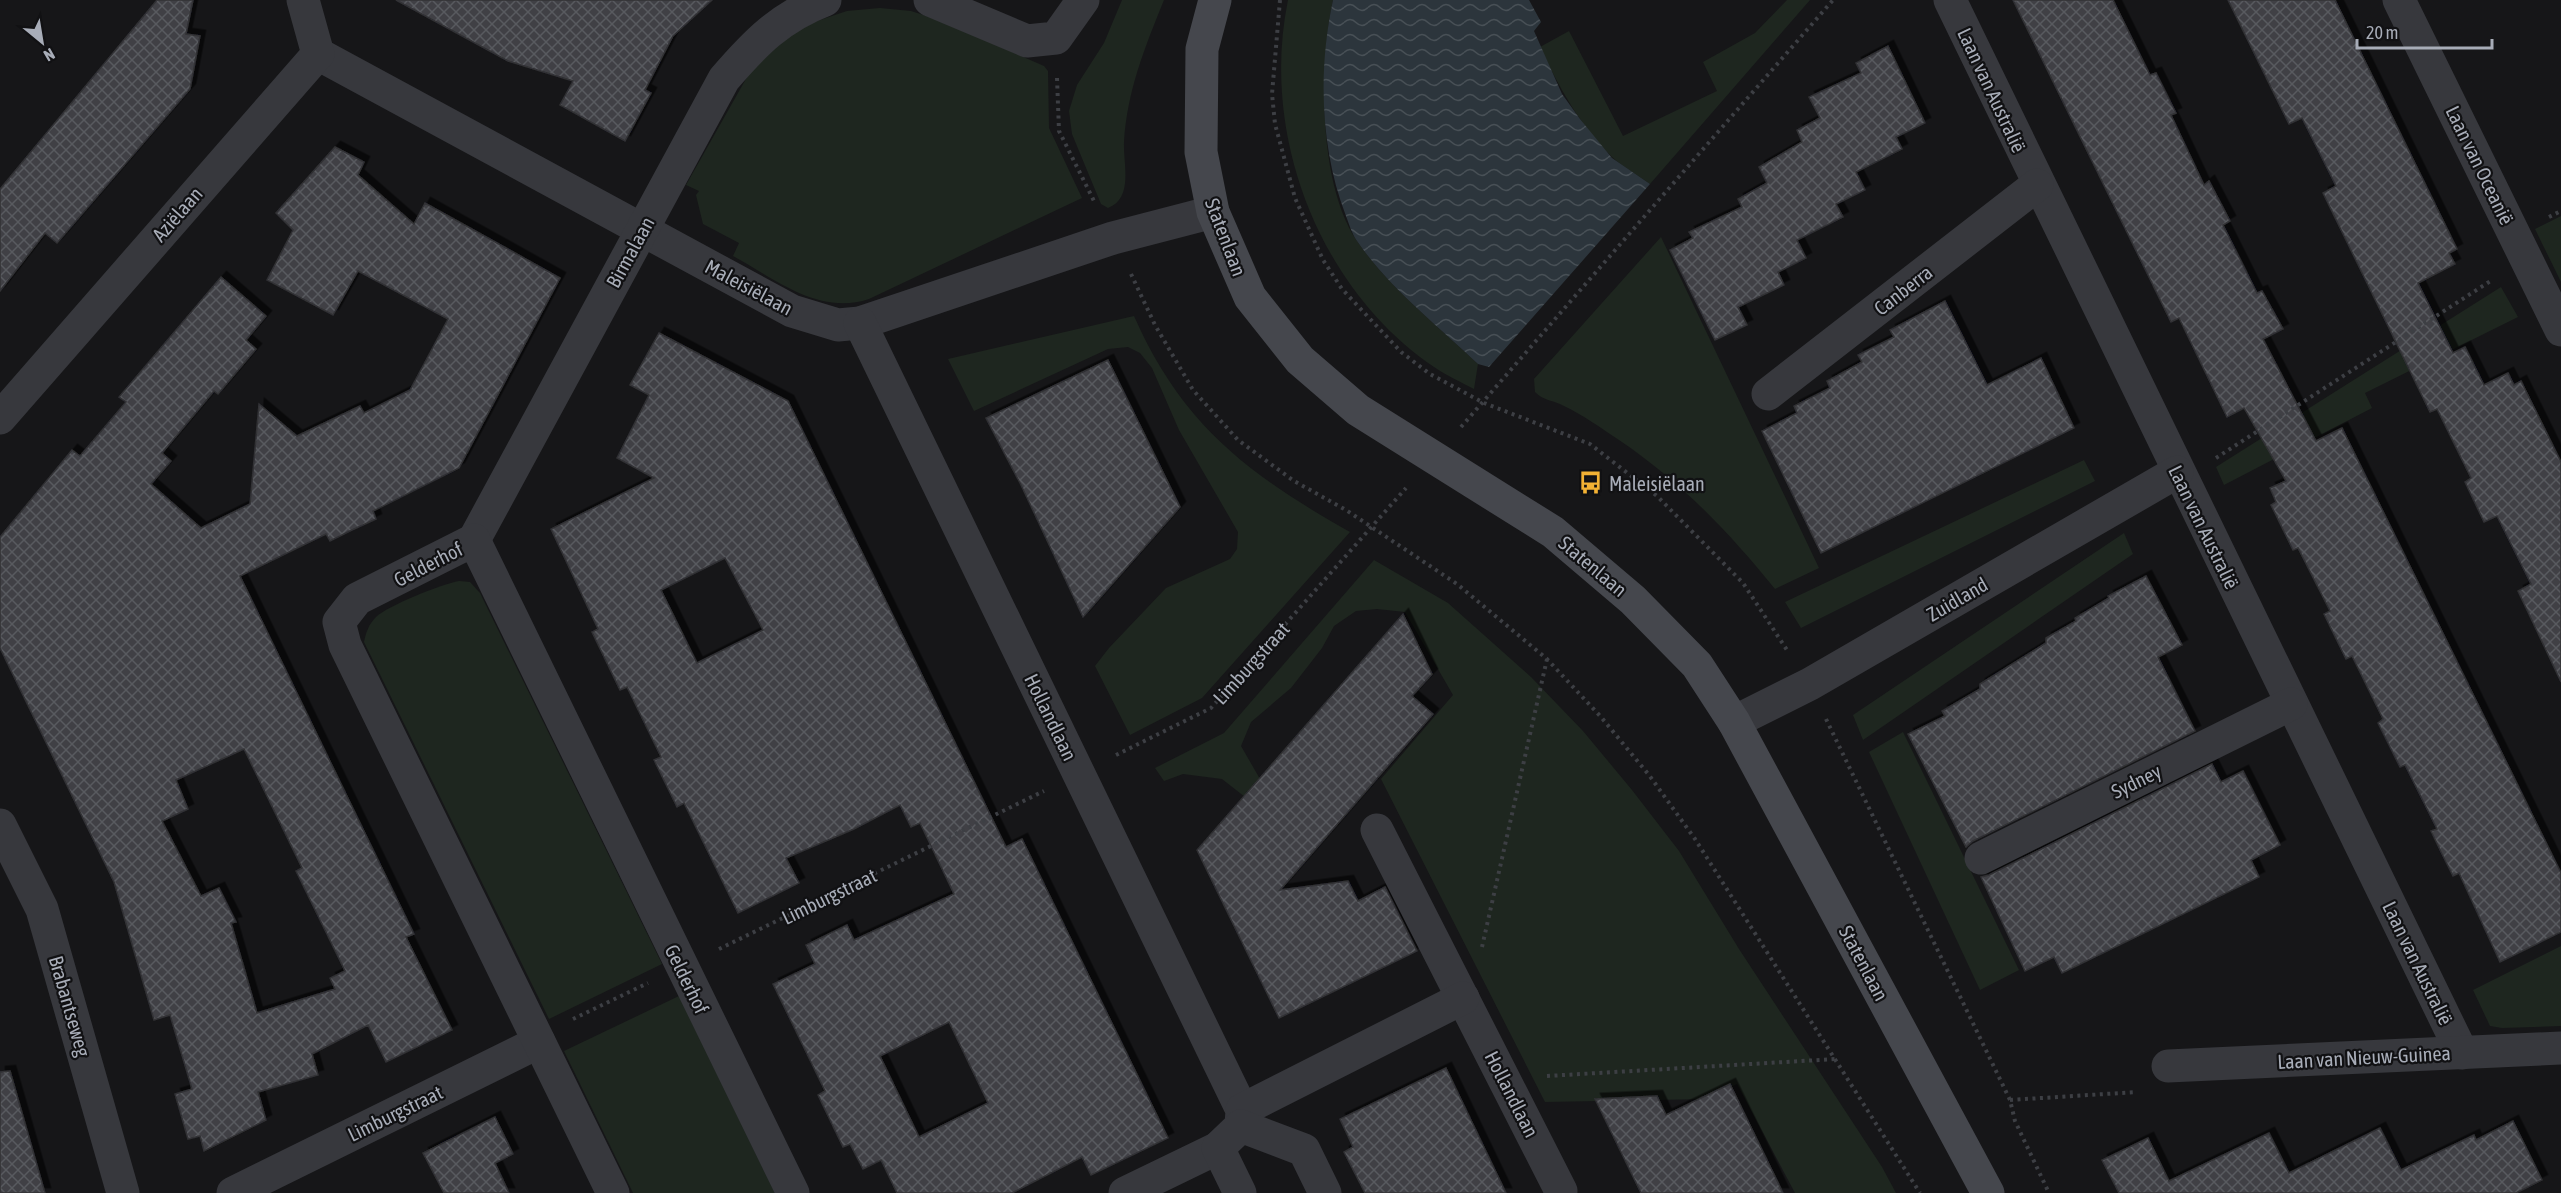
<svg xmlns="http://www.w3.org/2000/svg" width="2561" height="1193" font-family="'Asap Condensed',sans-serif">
	<defs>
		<pattern id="water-waves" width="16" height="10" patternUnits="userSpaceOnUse" patternTransform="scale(1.5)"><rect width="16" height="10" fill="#2c353c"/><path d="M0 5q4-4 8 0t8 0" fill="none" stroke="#485056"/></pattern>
		<pattern id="building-cross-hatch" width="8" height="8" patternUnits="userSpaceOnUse" patternTransform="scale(1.5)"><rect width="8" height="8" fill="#404145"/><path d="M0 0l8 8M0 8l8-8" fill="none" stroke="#595a5e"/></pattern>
		<filter id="shadow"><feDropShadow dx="5.5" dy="-5.5" stdDeviation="0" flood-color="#0009"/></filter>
	</defs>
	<rect width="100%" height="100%" fill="#161618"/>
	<!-- green -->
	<g fill="#1e261f">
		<path d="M1122 0H1164C1145 47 1127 91 1124 142 1123 164 1134 198 1108 208L1101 204 1072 134 1069 111 1077 85 1104 43Z"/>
		<path d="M1288 0H1333C1319 64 1318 184 1357 241 1389 288 1437 325 1478 364L1474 389C1461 382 1447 376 1434 367 1319 289 1260 135 1288 0Z"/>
		<path d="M1787 0H1810L1650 184C1638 175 1623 167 1612 157 1580 126 1559 87 1540 47L1569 31 1623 136 1717 91 1703 62 1755 33Z"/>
		<path d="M880 8 911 11 939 20 1044 66 1048 71 1049 128 1082 198 869 299C819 316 775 279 733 256L739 243 703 224 696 195 699 191 686 185 751 70 799 27 847 11Z"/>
		<polygon points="2561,216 2561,282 2535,229"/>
		<path d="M1661 237 1819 568 1775 589C1728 531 1681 482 1619 440 1601 428 1583 415 1564 406 1553 400 1544 401 1535 392L1534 379Z"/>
		<polygon points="2501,287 2518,317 2365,393 2372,408 2224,485 2216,467"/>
		<path d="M1134 316C1182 425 1249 475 1350 532L1202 698 1130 735 1095 666 1109 648 1166 588 1230 559 1237 549 1238 532 1179 430 1152 368 1140 353 1128 347 1108 349 974 411 948 359Z"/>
		<polygon points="2084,460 2095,481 1801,628 1785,602"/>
		<polygon points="2124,533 2133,554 1863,740 1853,715"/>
		<polygon points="1374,560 1448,603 1531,677 1583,731 1632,790 1679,851 1739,949 1882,1167 1896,1193 1795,1193 1737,1084 1706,1099 1545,1102 1381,779 1453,695 1405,612 1377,609 1356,611 1334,626 1322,648 1291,688 1251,722 1241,746 1260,779 1245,797 1222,779 1183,774 1164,781 1155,768 1224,733"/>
		<path d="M459 581 470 582 480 593 662 964 549 1019 364 642C366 632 369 624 376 617 387 606 442 584 459 581Z"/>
		<polygon points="1903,732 2019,970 1980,990 1869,752"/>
		<polygon points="2561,946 2561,1026 2502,1028 2490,1026 2473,990"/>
		<polygon points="679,996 775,1193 633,1193 564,1051"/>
	</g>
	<!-- water -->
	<path fill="url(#water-waves)" d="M1333 0H1529L1541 22 1534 31 1562 94 1580 119 1612 158 1650 184 1489 367 1478 364C1437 325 1389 288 1357 241 1352 234 1349 224 1346 216 1320 149 1318 70 1333 0Z"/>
	<!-- building -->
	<g fill="url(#building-cross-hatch)" stroke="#303034" stroke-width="1.5" fill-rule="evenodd" filter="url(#shadow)">
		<polygon points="157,0 193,0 186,34 200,36 190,89 57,243 45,233 0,291 0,189"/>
		<polygon points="396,0 712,0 673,36 645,90 651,93 625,141 560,105 573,81 508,61"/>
		<polygon points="2013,0 2113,0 2150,75 2156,73 2176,113 2171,115 2204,185 2209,181 2230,221 2223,225 2257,293 2262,291 2283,329 2263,339 2316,441 2342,428 2561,873 2561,932 2500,962 2459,873 2453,876 2441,852 2431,831 2437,829 2405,765 2400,767 2378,723 2383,719 2352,656 2346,659 2324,614 2330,611 2298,548 2293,550 2271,505 2276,502 2270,488 2286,481 2244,408 2227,417 2179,318 2171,322"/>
		<polygon points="2228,0 2335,0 2457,249 2449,253 2455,264 2418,283 2453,353 2465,347 2484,385 2508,373 2514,385 2521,381 2561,462 2561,682 2518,591 2531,584 2497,516 2484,522 2465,482 2471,478 2437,409 2430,412 2323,193 2336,186 2302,118 2289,124"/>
		<polygon points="1888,46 1925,123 1896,137 1902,149 1856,172 1865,190 1836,204 1843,217 1797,240 1806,258 1778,272 1784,285 1738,307 1747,325 1715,340 1670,250 1693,238 1689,232 1742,207 1738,199 1767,183 1759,167 1802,142 1797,130 1820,118 1809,97 1861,73 1856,63"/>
		<path d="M335 147 364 162 358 175 414 224 425 203 560 278 459 468 373 511 376 519 352 530 330 541 326 534 240 576 414 934 406 937 452 1030 386 1062 368 1025 312 1054 318 1075 258 1092 266 1120 204 1151 200 1136 188 1139 175 1094 192 1089 170 1015 154 1020 114 882 0 648V537L72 450 80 456 126 402 119 397 221 277 266 316 246 340 256 349 218 394 214 391 162 453 171 461 151 484 201 528 250 504 259 404 297 436 360 406 364 413 410 390 448 319 358 271 333 315 267 280 293 230 276 213ZM244 749 302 868 296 871 345 971 330 978 335 989 257 1013 231 923 236 922 219 888 201 896 162 821 188 809 176 780Z"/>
		<polygon points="1945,301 1987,385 2041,358 2074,428 1821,553 1762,431 1797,413 1794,406 1830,388 1827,381 1862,362 1858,355 1894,337 1890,330"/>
		<path d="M659 333 788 401 1006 847 1022 839 1168 1138 1091 1175 1082 1157 1012 1193H897L881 1160 863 1169 850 1144 843 1147 818 1095 825 1091 773 984 815 964 806 945 847 925 854 940 954 894 920 823 911 827 900 805 854 829 786 858 799 883 738 913 684 803 677 807 654 760 661 757 627 687 620 690 592 632 598 629 551 529 654 478 617 458 649 395 630 385ZM725 558 763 630 697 663 661 590ZM949 1022 988 1103 919 1137 880 1056Z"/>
		<polygon points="1108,360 1180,507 1083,617 1021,485 986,418"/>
		<polygon points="2146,576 2182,645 2158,657 2195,731 1973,841 1966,847 1908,734 1945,716 1942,711 1980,689 1980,684 2046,643 2046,638 2076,621 2075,618 2109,598 2108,596"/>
		<polygon points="1403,614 1432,674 1412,696 1433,714 1280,890 1348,881 1358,901 1385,887 1417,951 1279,1018 1197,850"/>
		<polygon points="2212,764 2221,782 2243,771 2280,845 2251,860 2259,877 2062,973 2054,957 2025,971 1981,877 1989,875"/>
		<polygon points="1446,1068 1506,1193 1365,1193 1344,1152 1353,1147 1340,1119"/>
		<polygon points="10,1071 45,1193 0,1193 0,1072"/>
		<polygon points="1730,1084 1783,1193 1641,1193 1595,1099 1657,1096 1666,1115"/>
		<polygon points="495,1117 513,1154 495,1163 509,1193 444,1193 423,1153"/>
		<polygon points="2513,1121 2542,1180 2516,1193 2119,1193 2102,1160 2148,1138 2169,1181 2269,1133 2289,1173 2380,1128 2401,1170 2474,1135 2476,1140"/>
	</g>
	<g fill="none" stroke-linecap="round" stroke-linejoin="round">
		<!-- path -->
		<g stroke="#3d3f44" stroke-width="4" stroke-dasharray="3 4.5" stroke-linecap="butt">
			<polyline points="1280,0 1272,94 1275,124 1295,198 1323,260 1342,289 1401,352 1430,374 1484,403 1590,444 1657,496 1743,583 1787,650"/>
			<polyline points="1057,78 1059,131 1095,203"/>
			<polyline points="2549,217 2561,211"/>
			<polyline points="1131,274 1155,325 1193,390 1238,440 1294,481 1346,510 1457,584 1547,659 1601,717 1649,775 1695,839 1920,1193"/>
			<polyline points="1461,427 1833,0"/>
			<polyline points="2216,458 2492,280"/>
			<polyline points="1826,719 2010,1100 2015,1121 2049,1193"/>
			<polyline points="1116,755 1211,708 1406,488"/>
			<polyline points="1482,947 1547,659"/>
			<polyline points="719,949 1044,791"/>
			<polyline points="573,1019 648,983"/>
			<polyline points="1547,1076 1836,1059"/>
			<polyline points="2010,1100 2137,1092"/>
		</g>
		<!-- street -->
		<g stroke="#37383d" stroke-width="33">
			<polyline points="930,0 1027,41 1056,38 1083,0"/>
			<polyline points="1950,0 2462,1053"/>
			<polyline points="2399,0 2561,330"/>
			<polyline points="318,54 792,311 838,325 860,323 1113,238 1213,212"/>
			<polyline points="860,323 1242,1110 1241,1126"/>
			<polyline points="1768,394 2037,185"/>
			<polyline points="0,418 318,54 303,0"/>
			<path d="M474 540 724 79C755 43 780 17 825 0"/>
			<polyline points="1734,722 1810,684 2177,472"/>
			<polyline points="0,825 42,909 123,1193"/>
			<polyline points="1377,830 1561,1191"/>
			<polyline points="1981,858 2291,704"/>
			<polyline points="2168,1066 2561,1048"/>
			<polyline points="1242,1110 1463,998"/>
			<polyline points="233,1193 539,1042"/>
			<polyline points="613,1193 345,645 339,622 357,599 474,540 793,1193"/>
			<polyline points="1125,1193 1218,1148"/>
			<polyline points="1240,1193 1218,1148 1241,1126 1304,1150 1325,1193"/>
		</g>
		<!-- secondary -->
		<polyline stroke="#45474d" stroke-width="33" points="1215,0 1202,49 1201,152 1213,212 1250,297 1300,360 1358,410 1553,532 1633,600 1697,665 1734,722 1988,1193"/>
	</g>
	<!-- icons -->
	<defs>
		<symbol id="bus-bare" viewBox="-9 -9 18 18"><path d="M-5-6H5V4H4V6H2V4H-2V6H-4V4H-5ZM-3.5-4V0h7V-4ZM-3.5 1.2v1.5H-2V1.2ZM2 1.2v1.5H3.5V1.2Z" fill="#f2b134" stroke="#111113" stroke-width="2.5" paint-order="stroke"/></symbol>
	</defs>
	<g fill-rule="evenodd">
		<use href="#bus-bare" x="1574" y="466" width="33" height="33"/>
	</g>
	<g text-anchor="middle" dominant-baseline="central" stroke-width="4.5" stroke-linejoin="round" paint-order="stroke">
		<!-- street labels -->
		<g font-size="20" fill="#a8adb8" stroke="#111113">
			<text transform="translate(1992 90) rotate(65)">Laan van Australië</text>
			<text transform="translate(2480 165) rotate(64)">Laan van Oceanië</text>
			<text transform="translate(177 214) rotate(-49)">Aziëlaan</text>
			<text transform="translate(1226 237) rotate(69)">Statenlaan</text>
			<text transform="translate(630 252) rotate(-61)">Birmalaan</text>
			<text transform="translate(749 287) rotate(28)">Maleisiëlaan</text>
			<text transform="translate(1903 290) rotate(-38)">Canberra</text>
			<text transform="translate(2204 527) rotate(64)">Laan van Australië</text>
			<text transform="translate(428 564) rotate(-27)">Gelderhof</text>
			<text transform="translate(1593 566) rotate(40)">Statenlaan</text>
			<text transform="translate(1957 599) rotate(-30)">Zuidland</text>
			<text transform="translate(1251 663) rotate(-48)">Limburgstraat</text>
			<text transform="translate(1051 717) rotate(64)">Hollandlaan</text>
			<text transform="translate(2136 781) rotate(-26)">Sydney</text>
			<text transform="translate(829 896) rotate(-26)">Limburgstraat</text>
			<text transform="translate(1864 963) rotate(62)">Statenlaan</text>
			<text transform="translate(2418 963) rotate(64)">Laan van Australië</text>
			<text transform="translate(687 979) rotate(64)">Gelderhof</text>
			<text transform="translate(70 1006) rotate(74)">Brabantseweg</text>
			<text transform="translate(2364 1057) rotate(-3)">Laan van Nieuw-Guinea</text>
			<text transform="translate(1512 1094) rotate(63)">Hollandlaan</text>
			<text transform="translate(395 1113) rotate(-26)">Limburgstraat</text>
		</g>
		<!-- poi labels -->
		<g font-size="20" fill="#a8adb8" stroke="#111113" text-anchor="start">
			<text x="1609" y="483">Maleisiëlaan</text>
		</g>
	</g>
	<!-- north arrow -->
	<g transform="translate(42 42) rotate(150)" stroke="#111113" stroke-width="4.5" paint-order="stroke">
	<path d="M0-4.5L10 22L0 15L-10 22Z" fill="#a8adb8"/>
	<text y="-9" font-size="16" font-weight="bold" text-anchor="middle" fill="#a8adb8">N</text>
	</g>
	<!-- scale -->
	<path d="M2357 39v9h135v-9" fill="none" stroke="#a8adb8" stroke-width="3"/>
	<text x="2366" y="39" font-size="18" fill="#a8adb8" stroke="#111113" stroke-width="4.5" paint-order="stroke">20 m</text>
</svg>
